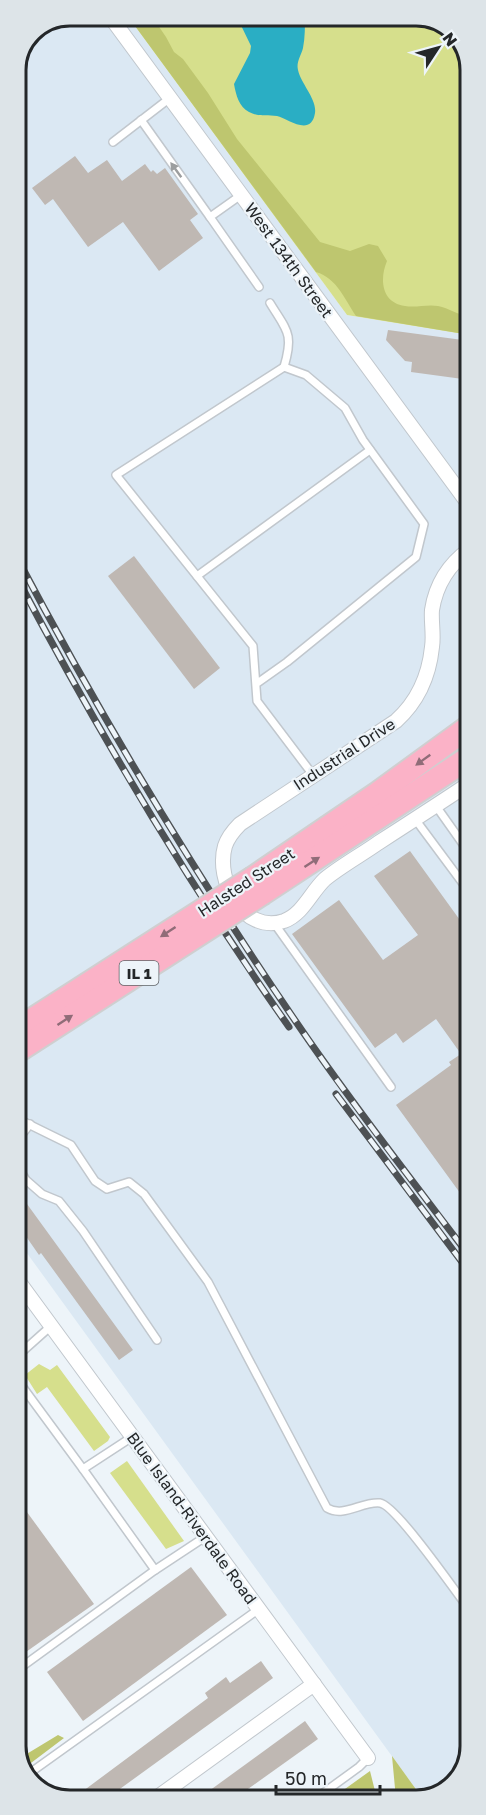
<svg xmlns="http://www.w3.org/2000/svg" width="486" height="1815" font-family="'Golos Text',sans-serif">
	<rect width="100%" height="100%" fill="#edf4f9"/>
	<!-- built -->
	<polygon fill="#dbe8f3" points="69,15 127,15 347,315 470,335 471,1746 458,1781 428,1799 423,1799 16,1238 16,1120 26,1111 16,1097 15,69 31,31"/>
	<!-- green -->
	<g fill="#d6df8c">
		<polygon points="127,15 424,15 453,29 470,58 470,335 347,315"/>
		<polygon points="39,1364 50,1370 57,1365 110,1437 108,1441 94,1451 47,1387 37,1394 25,1375"/>
		<polygon points="127,1461 184,1541 166,1549 110,1473"/>
	</g>
	<!-- forest -->
	<g fill="#bec66f">
		<path d="M127 15H151L166 37 174 52 183 59 208 93 237 139 320 242 350 251 369 244 378 246 387 261C379 280 382 303 405 306 416 308 427 304 438 306 450 308 457 316 470 315V335L356 316C345 300 337 278 316 272Z"/>
		<polygon points="58,1735 64,1738 23,1769 16,1757 16,1743 25,1755"/>
		<polygon points="392,1756 423,1799 396,1799"/>
		<polygon points="370,1771 377,1799 331,1799"/>
	</g>
	<!-- water -->
	<path fill="#2aaec4" d="M236 15H305C305 26 305 38 303 48 301 56 296 62 298 70 301 84 317 99 315 113 311 138 287 118 277 116 267 115 258 117 249 112 239 107 236 95 234 84L250 53 251 46Z"/>
	<!-- building -->
	<g fill="#bfb8b3">
		<polygon points="75,156 88,173 107,160 122,181 145,164 151,172 153,170 157,174 165,168 198,214 190,220 203,238 159,271 123,222 88,247 53,199 45,205 32,188"/>
		<polygon points="388,330 470,341 470,380 411,372 412,362 405,361 386,340"/>
		<polygon points="134,556 220,668 194,689 108,576"/>
		<polygon points="410,851 470,934 471,1208 396,1105 451,1065 449,1062 461,1054 436,1019 403,1043 396,1033 375,1048 292,934 339,900 383,960 418,935 374,876"/>
		<polygon points="27,1204 133,1350 119,1360 41,1253 39,1255 16,1222 16,1213"/>
		<polygon points="16,1497 94,1604 16,1659"/>
		<polygon points="191,1567 227,1615 83,1721 47,1672"/>
		<polygon points="261,1661 273,1678 106,1799 71,1800 208,1698 205,1693 226,1677 230,1683"/>
		<polygon points="305,1721 318,1739 234,1799 198,1799"/>
	</g>
	<g fill="none" stroke-linecap="round" stroke-linejoin="round">
		<defs>
			<g id="lane">
				<polyline points="141,120 210,217"/>
				<polyline points="113,142 170,98"/>
				<polyline points="241,195 210,217 259,287"/>
				<path d="M270 303C287 331 294 333 284 367"/>
				<polyline points="197,576 370,450"/>
				<polyline points="256,684 287,662 416,557 424,524 363,440 345,408 306,375 284,367 116,475 253,646 257,701 313,775"/>
				<polyline points="436,806 470,854"/>
				<polyline points="415,819 470,893"/>
				<polyline points="274,923 391,1087"/>
				<path d="M16 1118 71 1145 95 1181 107 1189 129 1182 144 1194 208 1282 327 1508C344 1518 362 1501 380 1503 396 1505 458 1595 471 1612"/>
				<polyline points="16,1142 30,1124"/>
				<polyline points="16,1164 26,1180 42,1194 59,1201 83,1231 157,1340"/>
				<polyline points="16,1360 23,1351 51,1326"/>
				<polyline points="16,1378 83,1469"/>
				<polyline points="132,1437 83,1469 155,1570 205,1537"/>
				<polyline points="16,1671 155,1570"/>
				<polyline points="27,1775 259,1609"/>
				<polyline points="315,1799 359,1767 368,1758"/>
			</g>
			<g id="street">
				<polyline points="109,15 470,506"/>
				<path d="M470 549C449 564 436 584 432 610 431 622 434 635 432 647 429 676 417 702 396 721L240 824C233 831 228 837 225 846 215 880 243 935 284 921 303 914 311 892 325 879 341 866 361 855 378 843 409 823 440 803 470 783"/>
				<polyline points="16,1278 368,1758"/>
				<polyline points="155,1799 314,1684"/>
			</g>
			<g id="primary">
				<polyline points="253,878 378,793 470,726"/>
				<polyline points="263,893 470,757"/>
			</g>
		</defs>
		<!-- lane casing -->
		<use href="#lane" stroke="#c1c7cd" stroke-width="10"/>
		<!-- street casing -->
		<use href="#street" stroke="#c1c7cd" stroke-width="16"/>
		<!-- primary casing -->
		<use href="#primary" stroke="#cfcfd0" stroke-width="26"/>
		<!-- lane -->
		<use href="#lane" stroke="#fff" stroke-width="7"/>
		<!-- street -->
		<use href="#street" stroke="#fff" stroke-width="14"/>
		<!-- primary -->
		<use href="#primary" stroke="#fbb2c7" stroke-width="22"/>
		<defs>
			<g id="rail">
				<path d="M15 554C102 719 197 878 303 1032 356 1109 414 1183 471 1258"/>
				<path d="M15 574C97 730 188 883 289 1027"/>
				<polyline points="336,1094 471,1274"/>
			</g>
		</defs>
		<!-- rail casing -->
		<use href="#rail" stroke="#4d5154" stroke-width="7"/>
		<!-- rail -->
		<use href="#rail" stroke="#edf4f9" stroke-width="4.5" stroke-dasharray="14" stroke-linecap="butt"/>
		<defs>
			<g id="primary-bridge">
				<polyline points="16,1030 253,878"/>
				<polyline points="16,1052 263,893"/>
			</g>
		</defs>
		<!-- primary-bridge casing -->
		<use href="#primary-bridge" stroke="#cfcfd0" stroke-width="26" stroke-linecap="butt"/>
		<!-- primary-bridge -->
		<use href="#primary-bridge" stroke="#fbb2c7" stroke-width="22"/>
	</g>
	<!-- one-way arrows -->
	<defs><path id="oneway-solid" d="M-6-.8H1V-3.2L6.5 0L1 3.2V.8H-6Z" transform="scale(1.5)"/></defs>
	<use fill="#9c9e9f" href="#oneway-solid" transform="translate(176 170) rotate(-126)"/>
	<g fill="#906c78">
		<use href="#oneway-solid" transform="translate(423 760) rotate(144)"/>
		<use href="#oneway-solid" transform="translate(312 862) rotate(-33)"/>
		<use href="#oneway-solid" transform="translate(168 932) rotate(147)"/>
		<use href="#oneway-solid" transform="translate(65 1020) rotate(-33)"/>
	</g>
	<g text-anchor="middle" dominant-baseline="central" stroke-width="4.5" stroke-linejoin="round" paint-order="stroke">
		<!-- shield labels -->
		<rect fill="#edf4f9" stroke="#606467" stroke-width="1.5" x="119.5" y="961" width="39" height="24" rx="4.5"/>
		<g font-size="15" font-weight="bold" fill="#242729">
			<text x="139" y="973">IL 1</text>
		</g>
		<!-- street labels -->
		<g font-size="16" fill="#242729" stroke="#edf4f9">
			<text transform="translate(289 260) rotate(54)">West 134th Street</text>
			<text transform="translate(344 754) rotate(-33)">Industrial Drive</text>
			<text transform="translate(246 882) rotate(-33)">Halsted Street</text>
			<text transform="translate(192 1518) rotate(54)">Blue Island-Riverdale Road</text>
		</g>
	</g>
	<!-- crop -->
	<path d="M0 0H486V1815H0ZM70 26H416A44 44 0 0 1 460 70V1746A44 44 0 0 1 416 1790H70A44 44 0 0 1 26 1746V70A44 44 0 0 1 70 26Z" fill="#dde4e8" fill-rule="evenodd"/>
	<path fill="none" stroke="#242729" stroke-width="3" d="M70 26H416A44 44 0 0 1 460 70V1746A44 44 0 0 1 416 1790H70A44 44 0 0 1 26 1746V70A44 44 0 0 1 70 26Z"/>
	<!-- north arrow -->
	<g transform="translate(438 48) rotate(54)" stroke="#edf4f9" stroke-width="4.5" paint-order="stroke">
	<path d="M0-4.5L10 22L0 15L-10 22Z" fill="#242729"/>
	<text y="-9" font-size="16" font-weight="bold" text-anchor="middle" fill="#242729">N</text>
	</g>
	<!-- scale -->
	<path d="M276 1785v9h104v-9" fill="none" stroke="#242729" stroke-width="3"/>
	<text x="285" y="1785" font-size="18" fill="#242729" stroke="#edf4f9" stroke-width="4.5" paint-order="stroke">50 m</text>
</svg>
